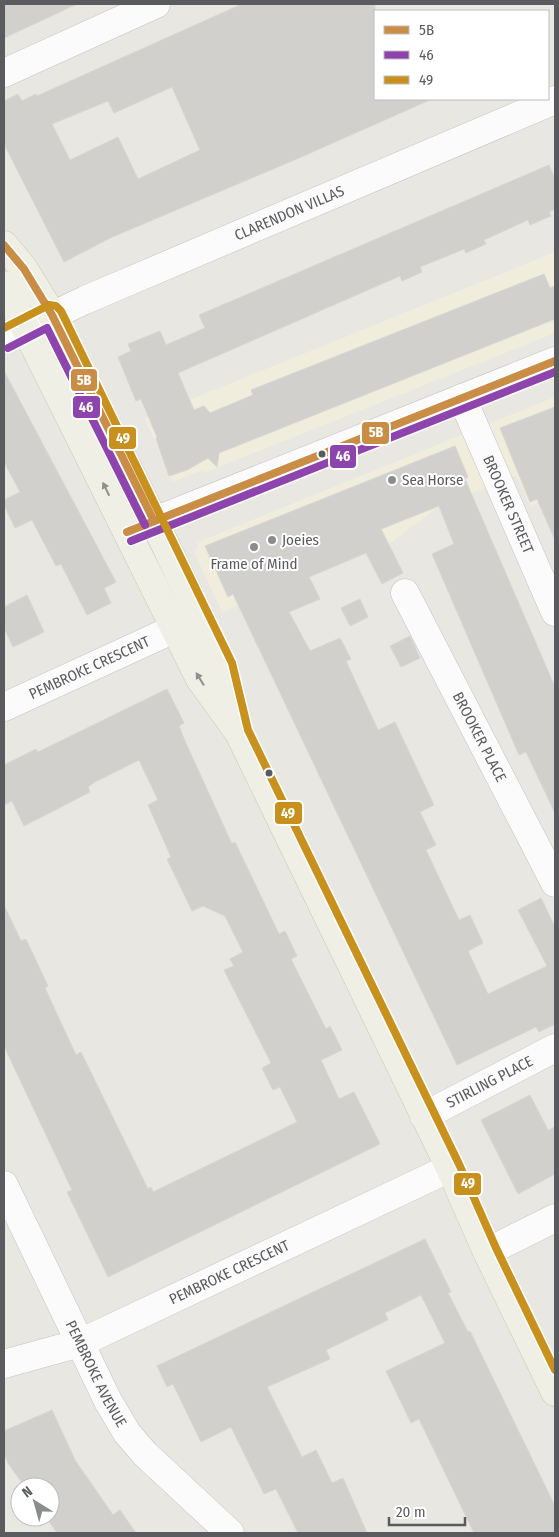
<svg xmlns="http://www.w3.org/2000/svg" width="559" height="1537" font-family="'Fira Sans Condensed',sans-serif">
	<rect width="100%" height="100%" fill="#e8e7e2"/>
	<!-- commercial -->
	<g fill="#f1eddc">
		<polygon points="555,252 555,333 204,473 203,470 172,482 145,418"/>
		<polygon points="555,397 555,495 530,506 516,475 437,508 389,544 222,612 195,554 198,543 203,540"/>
	</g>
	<!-- building -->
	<g fill="#d1d0cd" stroke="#d7d6d2" fill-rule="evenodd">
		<polygon points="4,4 77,4 4,38"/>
		<path d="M242 4H375V99H432L299 158 110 238 64 262 4 144V101L18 94 22 101 36 94 37 96ZM172 87 200 150 138 179 118 137 70 160 52 124 108 101 114 113Z"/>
		<polygon points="549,165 555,179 555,209 549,212 551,216 530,225 528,220 484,240 486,244 466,253 464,249 420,267 422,272 402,281 400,276 178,373 194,410 204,406 210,413 253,395 251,390 544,274 550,288 555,286 555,319 219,453 217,467 208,458 187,470 169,476 156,439 157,437 141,399 136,401 118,357 131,351 128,344 160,331 166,345 205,328 199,315"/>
		<polygon points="4,371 116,582 104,588 111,603 87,615 61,564 56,566 32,520 15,528 4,505 4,500 20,492 4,462"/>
		<polygon points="555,407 555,540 537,499 530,502 500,428"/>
		<polygon points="455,446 468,477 465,479 555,687 555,813 526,752 519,755 432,554 454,544 439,506 381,529 403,573 382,584 366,553 309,577 320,599 289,612 310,651 340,638 351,659 346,661 378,730 395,722 434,805 420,812 436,845 426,850 459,920 470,915 483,943 468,951 488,994 547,966 518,910 541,898 555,927 555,1024 539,1032 536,1027 457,1065 233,594 228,597 205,546"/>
		<polygon points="27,595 44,632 13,647 4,628 4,607"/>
		<polygon points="360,599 368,617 350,626 341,608"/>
		<polygon points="410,636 420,658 401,667 390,646"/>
		<polygon points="167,689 184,723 179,726 185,741 232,844 235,842 279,934 285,931 297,956 291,959 326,1029 330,1026 342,1050 321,1060 339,1099 354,1092 380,1144 108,1277 67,1192 72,1190 4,1046 4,905 21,941 26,939 48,986 45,988 76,1055 81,1052 148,1189 151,1187 153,1192 297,1122 280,1087 273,1090 262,1068 271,1063 224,970 234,966 230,959 243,952 225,916 203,906 192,911 167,859 171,857 148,805 158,800 139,760 95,782 88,787 90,792 24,826 12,801 4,805 4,765 36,749 38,752"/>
		<polygon points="530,1095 548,1130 555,1127 555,1174 518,1194 481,1120"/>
		<polygon points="425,1239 451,1292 448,1293 468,1332 470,1331 555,1506 555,1533 474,1533 419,1419 411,1423 386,1371 445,1343 421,1295 385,1313 388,1320 326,1350 330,1359 267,1387 302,1457 316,1450 332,1483 343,1478 367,1533 298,1533 276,1489 264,1494 231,1427 201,1442 173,1384 167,1387 157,1366"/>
		<polygon points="52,1410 75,1460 113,1515 120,1510 136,1533 57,1533 46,1517 50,1517 50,1487 25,1487 8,1463 4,1454 4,1431"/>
	</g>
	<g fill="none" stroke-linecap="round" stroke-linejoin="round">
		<defs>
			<g id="minor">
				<polyline points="4,73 156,4"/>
				<path id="s1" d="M4 339 85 300 555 100"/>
				<path id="s2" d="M462 398 555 612"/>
				<polyline points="127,532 555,361"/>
				<path id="s3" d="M405 593 555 883"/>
				<path id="s4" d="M4 707 174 629"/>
				<path id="s5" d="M424 1116 555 1048"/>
				<path id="s6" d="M4 1185 108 1401 127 1433 145 1454 230 1533"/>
				<polyline points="487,1252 555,1218"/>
				<path id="s7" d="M4 1364 80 1343 450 1168"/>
			</g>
			<g id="major">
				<polyline points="4,245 24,269 52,315 154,521 223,667 236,721"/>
				<polyline points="4,285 200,679 239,733 450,1168 487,1252 555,1392"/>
			</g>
		</defs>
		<!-- minor casing -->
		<use href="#minor" stroke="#c4c3c3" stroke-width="29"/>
		<!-- major casing -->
		<use href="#major" stroke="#ccc7b3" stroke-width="29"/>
		<!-- minor -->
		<use href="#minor" stroke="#fcfbfb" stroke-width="28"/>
		<!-- major -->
		<use href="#major" stroke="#f0efe6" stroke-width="28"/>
		<defs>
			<g id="bus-1">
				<polyline points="4,245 24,269 52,315 154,521"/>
				<polyline points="127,532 555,361"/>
			</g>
			<g id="bus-2">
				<polyline points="8,348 47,328 145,525"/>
				<polyline points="131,541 555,372"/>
			</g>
			<polyline id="bus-3" points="4,328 49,305 56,306 61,311 232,663 248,730 459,1164 496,1248 555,1370"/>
		</defs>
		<!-- bus-1 casing -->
		<use href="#bus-1" stroke="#fff" stroke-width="11"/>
		<!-- bus-2 casing -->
		<use href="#bus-2" stroke="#fff" stroke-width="11"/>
		<!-- bus-3 casing -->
		<use href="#bus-3" stroke="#fff" stroke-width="11"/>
		<!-- bus-1 -->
		<use href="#bus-1" stroke="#c98d46" stroke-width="8"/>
		<!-- bus-2 -->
		<use href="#bus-2" stroke="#8e44ad" stroke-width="8"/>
		<!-- bus-3 -->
		<use href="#bus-3" stroke="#c8901c" stroke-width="8"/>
	</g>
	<!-- one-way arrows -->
	<defs><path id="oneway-solid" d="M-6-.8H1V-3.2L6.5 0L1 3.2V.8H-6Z" transform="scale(1.25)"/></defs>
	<g fill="#8e8f8e">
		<use href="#oneway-solid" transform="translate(106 489) rotate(-116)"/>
		<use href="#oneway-solid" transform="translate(200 679) rotate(-122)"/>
	</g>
	<!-- markers -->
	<g fill="#595b5f" stroke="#fff" stroke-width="2">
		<circle cx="322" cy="454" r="4.5"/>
		<circle cx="269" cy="773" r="4.5"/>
	</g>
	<g fill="#8b8c8d" stroke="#fff" stroke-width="2">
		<circle cx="392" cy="480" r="5"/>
		<circle cx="272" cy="540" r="5"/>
		<circle cx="254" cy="547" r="5"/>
	</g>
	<g text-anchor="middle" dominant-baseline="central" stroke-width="4" stroke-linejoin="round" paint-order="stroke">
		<!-- street labels -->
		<g font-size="15" fill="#595b5f" stroke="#fff">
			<text stroke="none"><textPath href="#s1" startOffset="312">CLARENDON VILLAS</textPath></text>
			<text stroke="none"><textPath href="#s2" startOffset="116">BROOKER STREET</textPath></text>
			<text stroke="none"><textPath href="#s4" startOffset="94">PEMBROKE CRESCENT</textPath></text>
			<text stroke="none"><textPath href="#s3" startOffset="162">BROOKER PLACE</textPath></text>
			<text stroke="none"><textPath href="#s5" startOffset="74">STIRLING PLACE</textPath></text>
			<text stroke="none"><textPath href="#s7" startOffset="244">PEMBROKE CRESCENT</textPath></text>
			<text stroke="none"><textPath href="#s6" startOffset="210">PEMBROKE AVENUE</textPath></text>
		</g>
		<!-- poi labels -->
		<g font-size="15" fill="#595b5f" stroke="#fff" text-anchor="start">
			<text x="402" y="480">Sea Horse</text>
			<text x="282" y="540">Joeies</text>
			<text x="254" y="564" text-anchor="middle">Frame of Mind</text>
		</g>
	</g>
	<g stroke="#fff" stroke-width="2">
		<rect x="70" y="368" width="28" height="24" rx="5" fill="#c98d46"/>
		<rect x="72" y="395" width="29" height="24" rx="5" fill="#8e44ad"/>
		<rect x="361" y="421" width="29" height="24" rx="5" fill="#c98d46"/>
		<rect x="108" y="426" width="29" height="24" rx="5" fill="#c8901c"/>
		<rect x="329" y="444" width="28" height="25" rx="5" fill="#8e44ad"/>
		<rect x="274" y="801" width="29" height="24" rx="5" fill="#c8901c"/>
		<rect x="453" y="1172" width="29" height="24" rx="5" fill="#c8901c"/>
	</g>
	<g font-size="14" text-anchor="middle" font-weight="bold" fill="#fff">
		<text x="84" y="385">5B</text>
		<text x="86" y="412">46</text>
		<text x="376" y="437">5B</text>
		<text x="123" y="443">49</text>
		<text x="343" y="461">46</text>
		<text x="288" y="818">49</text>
		<text x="468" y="1188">49</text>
	</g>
	<!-- border -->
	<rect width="559" height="1537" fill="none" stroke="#595b5f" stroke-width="10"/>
	<!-- legend -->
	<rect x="374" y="10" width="175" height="90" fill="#ffffff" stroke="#bdbdbf"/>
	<rect x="384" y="26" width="25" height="8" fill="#c98d46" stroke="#bdbdbf"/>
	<text x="419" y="35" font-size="15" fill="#595b5f">5B</text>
	<rect x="384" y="51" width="25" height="8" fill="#8e44ad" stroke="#bdbdbf"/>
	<text x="419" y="60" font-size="15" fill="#595b5f">46</text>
	<rect x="384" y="76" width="25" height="8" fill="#c8901c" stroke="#bdbdbf"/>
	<text x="419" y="85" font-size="15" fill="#595b5f">49</text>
	<!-- north arrow -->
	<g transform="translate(35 1502) rotate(323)"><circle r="24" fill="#ffffff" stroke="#bdbdbf"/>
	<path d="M0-4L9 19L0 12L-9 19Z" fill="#8b8c8d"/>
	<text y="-8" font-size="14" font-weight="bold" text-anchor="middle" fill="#595b5f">N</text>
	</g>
	<!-- scale -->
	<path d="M389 1517v8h76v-8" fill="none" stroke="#595b5f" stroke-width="2.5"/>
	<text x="396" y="1517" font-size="15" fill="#595b5f" stroke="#ffffff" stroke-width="4" paint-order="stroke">20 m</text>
</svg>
